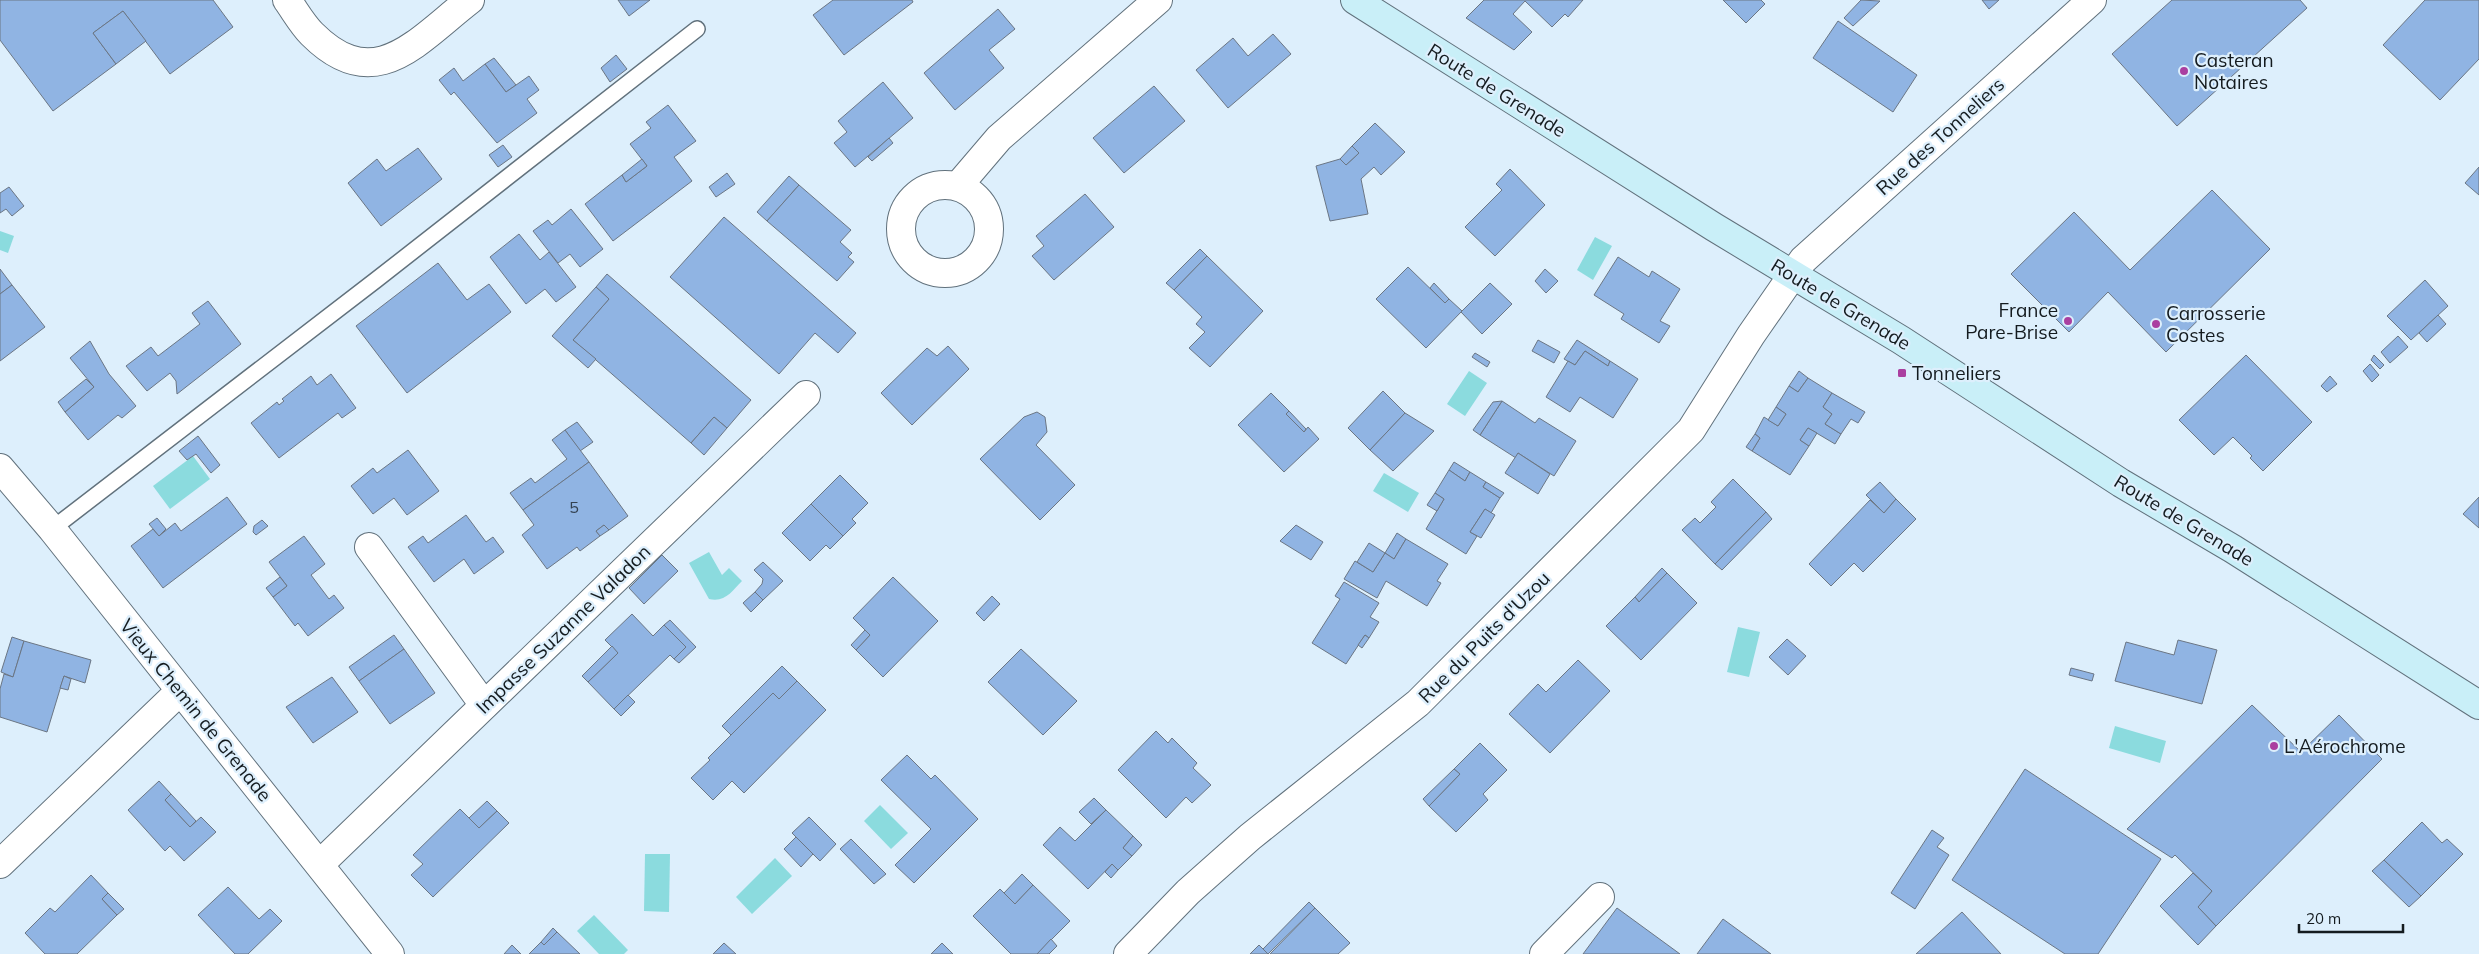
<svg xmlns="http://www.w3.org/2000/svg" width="2479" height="954" font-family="Mulish,sans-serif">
	<rect width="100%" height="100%" fill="#ddeffc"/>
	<!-- water -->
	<g fill="#8bdbde">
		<polygon points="0,231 14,236 8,253 0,250"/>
		<polygon points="1595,237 1612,246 1593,280 1577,270"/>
		<polygon points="1469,371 1487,383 1465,416 1447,404"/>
		<polygon points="193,456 210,479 170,509 153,486"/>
		<polygon points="1384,473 1419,493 1408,512 1373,491"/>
		<path d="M709 552 722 575 729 568 742 581C732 591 725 603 709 599L689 563Z"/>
		<polygon points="1738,627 1760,632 1749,677 1727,672"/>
		<polygon points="2115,726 2166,741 2160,763 2109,748"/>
		<polygon points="880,805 908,833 891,849 864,821"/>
		<polygon points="645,854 670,854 669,912 644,911"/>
		<polygon points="775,858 792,876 752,914 736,897"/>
		<polygon points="594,915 628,950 624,954 599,954 577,931"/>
	</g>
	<!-- building -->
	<g fill="#90b4e3" stroke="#6b7684">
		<polygon points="0,0 213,0 233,27 170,74 123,11 93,33 116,64 53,111 0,40"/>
		<polygon points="618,0 650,0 629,16"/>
		<polygon points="833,0 912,0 913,2 844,55 813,15"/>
		<polygon points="1484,0 1583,0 1568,17 1565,14 1552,27 1525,1 1513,14 1532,32 1514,50 1466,18"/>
		<polygon points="1723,0 1761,0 1765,4 1746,23"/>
		<polygon points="1861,0 1880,1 1853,26 1844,18"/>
		<polygon points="1982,0 1999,0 1989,9"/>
		<polygon points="2172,0 2300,0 2307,8 2177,126 2112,54"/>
		<polygon points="2425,0 2479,0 2479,59 2440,100 2383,45"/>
		<polygon points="998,9 1015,29 989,50 1004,68 955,110 924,73"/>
		<polygon points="123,11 146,41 116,64 93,33"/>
		<polygon points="1838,21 1917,75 1893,112 1813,58"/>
		<polygon points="1273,34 1291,54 1228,108 1196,70 1233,38 1248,56"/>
		<polygon points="616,55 627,69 610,82 601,68"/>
		<polygon points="494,58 516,85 506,92 485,64"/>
		<polygon points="485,64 506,92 529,76 539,90 527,99 537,113 497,143 454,92 451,95 439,80 454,68 463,81"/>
		<polygon points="883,82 913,118 855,167 834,143 847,132 838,121"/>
		<polygon points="1154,86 1185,121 1124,173 1093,138"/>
		<polygon points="668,105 696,141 674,157 692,181 613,241 585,204 622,175 626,182 647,166 630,144 651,128 646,122"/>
		<polygon points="1375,123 1405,152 1381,175 1374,167 1361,179 1368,214 1330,221 1316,166 1340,159 1346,165 1359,153 1352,146"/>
		<polygon points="889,138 893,143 872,161 868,157"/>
		<polygon points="503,145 512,157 498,167 489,155"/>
		<polygon points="1352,146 1359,153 1346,165 1340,159"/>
		<polygon points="418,148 442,179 381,226 348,183 377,159 386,171"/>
		<polygon points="642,159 647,166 626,182 622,175"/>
		<polygon points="2479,167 2479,195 2465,183"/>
		<polygon points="1510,169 1545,205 1495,256 1465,227 1502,190 1496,184"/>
		<polygon points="727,173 735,184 716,197 709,187"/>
		<polygon points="789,176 799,185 767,221 757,212"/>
		<polygon points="799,185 851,230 840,242 852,253 848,257 854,262 837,281 767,221"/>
		<polygon points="9,187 24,206 12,216 6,209 0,213 0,193"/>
		<polygon points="2212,190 2270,249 2166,352 2108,292 2069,332 2011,274 2074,212 2130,270"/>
		<polygon points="1085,194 1114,227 1054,280 1032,256 1044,246 1036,236"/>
		<polygon points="571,209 603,249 580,267 570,254 558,263 533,231 548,220 552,225"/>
		<polygon points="724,217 856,333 838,353 815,333 779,374 670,277"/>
		<polygon points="519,234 540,260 549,252 576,287 556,302 545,289 526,304 490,257"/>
		<polygon points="1200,249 1207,256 1174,290 1166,283"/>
		<polygon points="1207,256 1263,311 1210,367 1189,348 1205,332 1196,324 1202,317 1174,290"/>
		<polygon points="1618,257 1649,277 1652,271 1680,289 1660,321 1670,326 1659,343 1621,319 1624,314 1594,295"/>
		<polygon points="438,263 467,300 489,284 511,312 407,393 356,326"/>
		<polygon points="1408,267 1445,303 1449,299 1462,311 1426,348 1376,299"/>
		<polygon points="0,269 12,285 0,294"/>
		<polygon points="1545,269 1558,281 1546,293 1535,281"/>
		<polygon points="607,274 751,400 727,428 714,417 691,443 573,340 609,299 596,287"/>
		<polygon points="2425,280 2448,306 2411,340 2387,316"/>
		<polygon points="1434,283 1449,299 1445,303 1430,288"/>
		<polygon points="1490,283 1512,304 1482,334 1461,312"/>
		<polygon points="12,285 45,327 0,361 0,294"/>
		<polygon points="596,287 609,299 573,340 596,359 588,368 552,336"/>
		<polygon points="208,301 241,344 177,394 176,381 170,373 147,391 126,366 151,347 158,356 200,324 192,313"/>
		<polygon points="2438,315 2446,324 2427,342 2419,333"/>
		<polygon points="2398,336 2408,347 2390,363 2381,352"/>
		<polygon points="1538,340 1560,352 1554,363 1532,351"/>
		<polygon points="1577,340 1610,361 1608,366 1585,351 1575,365 1564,359"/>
		<polygon points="90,341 109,374 136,406 122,418 118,415 88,440 65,412 94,387 70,358"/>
		<polygon points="948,346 969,369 912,425 881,393 927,348 937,356"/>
		<polygon points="1585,351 1608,366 1610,361 1638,379 1613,418 1580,397 1570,412 1546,397 1568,361 1575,365"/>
		<polygon points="1475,353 1490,362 1487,367 1472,357"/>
		<polygon points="2246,355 2312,422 2263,471 2250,458 2252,456 2233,437 2214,455 2179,420"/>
		<polygon points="2374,355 2384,365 2380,369 2371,360"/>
		<polygon points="2370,364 2379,375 2372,382 2363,371"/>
		<polygon points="1799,371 1808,378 1798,392 1789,386"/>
		<polygon points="331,374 356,408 342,418 338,413 279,458 251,423 277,402 279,405 284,401 282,399 311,376 317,385"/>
		<polygon points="2330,376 2337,384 2327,392 2321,386"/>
		<polygon points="1808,378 1832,393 1823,407 1832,414 1825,424 1841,434 1835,444 1808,428 1800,440 1809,446 1790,475 1752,451 1760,438 1755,434 1764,417 1778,426 1786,414 1776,407 1789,386 1798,392"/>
		<polygon points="86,379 94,387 65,412 58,402"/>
		<polygon points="1383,391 1405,413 1370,450 1348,428"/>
		<polygon points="1271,393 1289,411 1286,414 1304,432 1308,427 1319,439 1284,472 1238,425"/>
		<polygon points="1832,393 1865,412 1858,423 1851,419 1841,434 1825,424 1832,414 1823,407"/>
		<polygon points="1502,401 1535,423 1539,418 1576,441 1554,476 1518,453 1516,458 1480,435"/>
		<polygon points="1502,401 1480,435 1473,430 1493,402"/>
		<polygon points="1776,407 1786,414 1778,426 1768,420"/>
		<polygon points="1289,411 1306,429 1304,432 1286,414"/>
		<polygon points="1037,412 1045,417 1047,432 1036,445 1075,485 1040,520 980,459 1024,417"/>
		<polygon points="1405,413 1434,431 1393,471 1370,450"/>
		<polygon points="714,417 727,428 704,455 691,443"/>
		<polygon points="577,422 593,442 580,451 565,430"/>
		<polygon points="1808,428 1817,433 1809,446 1800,440"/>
		<polygon points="565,430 589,462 523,510 510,493 531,478 535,483 567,459 552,440"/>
		<polygon points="1755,434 1760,438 1752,451 1746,447"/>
		<polygon points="198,436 220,465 211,473 196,454 187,460 179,451"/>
		<polygon points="408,450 439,491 407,515 394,498 373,514 351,486 373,468 377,473"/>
		<polygon points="1518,453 1550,474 1538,494 1505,473"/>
		<polygon points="589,462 628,516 609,530 604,525 596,531 600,536 580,551 577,547 547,569 522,535 534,525 523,510"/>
		<polygon points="1454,462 1470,472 1465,481 1449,470"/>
		<polygon points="1449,470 1465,481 1470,472 1486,482 1483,487 1500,498 1491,513 1485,509 1470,532 1477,536 1466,554 1426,529 1444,499 1435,493"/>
		<polygon points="840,475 868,503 852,519 856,523 843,536 811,504"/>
		<polygon points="1733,479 1766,512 1715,564 1682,530 1695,518 1700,523 1716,507 1711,502"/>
		<polygon points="1486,482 1504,493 1500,498 1483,487"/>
		<polygon points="1880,482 1896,499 1884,513 1866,495"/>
		<polygon points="1435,493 1444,499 1437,511 1427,505"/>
		<polygon points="227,497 247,524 163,588 131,546 153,529 159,536 175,523 181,531"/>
		<polygon points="2479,497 2479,528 2463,514"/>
		<polygon points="1896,499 1916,519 1863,572 1854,563 1831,586 1809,564 1870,500 1884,513"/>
		<polygon points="811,504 843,536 830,549 826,545 810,561 782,533"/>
		<polygon points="1485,509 1495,515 1481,538 1470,532"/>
		<polygon points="1766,512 1772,519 1722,570 1715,564"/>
		<polygon points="466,515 486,542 493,537 504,552 474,574 464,559 434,582 408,547 423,536 428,543"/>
		<polygon points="157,518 166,529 159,536 149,524"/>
		<polygon points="262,520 268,526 256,535 253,532 254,526"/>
		<polygon points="604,525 609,530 600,536 596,531"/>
		<polygon points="1296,525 1323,542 1311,560 1280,541"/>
		<polygon points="1397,533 1406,539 1394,559 1385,553"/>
		<polygon points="304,536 325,564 311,575 329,599 334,595 344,608 308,636 298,623 295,626 273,597 287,586 269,562"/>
		<polygon points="1406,539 1448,564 1437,581 1441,583 1427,606 1386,581 1377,598 1344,579 1355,561 1373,572 1385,553 1394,559"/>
		<polygon points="1369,543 1385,553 1373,572 1357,562"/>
		<polygon points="662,555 678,571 644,604 629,588"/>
		<polygon points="763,562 783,581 763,600 755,592 762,584 763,579 754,570"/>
		<polygon points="1662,568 1667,573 1639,602 1635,597"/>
		<polygon points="1667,573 1697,603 1641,660 1606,626 1635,597 1639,602"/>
		<polygon points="280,577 287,586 273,597 266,588"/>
		<polygon points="893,577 938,621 883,677 856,650 870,635 853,618"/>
		<polygon points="1344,582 1379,603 1370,617 1379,622 1369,638 1365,635 1346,664 1312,643 1340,599 1335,596"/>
		<polygon points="755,592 763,600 751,612 743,603"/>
		<polygon points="992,596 1000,604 984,621 976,613"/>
		<polygon points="632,614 653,636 664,625 686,647 674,659 670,655 614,709 588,682 618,653 605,640"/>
		<polygon points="670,620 696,647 679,663 674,659 686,647 664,625"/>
		<polygon points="865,630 870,635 856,650 851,645"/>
		<polygon points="394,635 404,649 359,681 349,667"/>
		<polygon points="1365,635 1369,638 1362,648 1358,645"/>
		<polygon points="12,637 24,641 13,677 1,672"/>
		<polygon points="1787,639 1806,656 1788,675 1769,657"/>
		<polygon points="2178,640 2217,650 2202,704 2115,681 2126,642 2174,655"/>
		<polygon points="24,641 91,660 85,683 64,676 47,732 0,717 0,689 4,674 13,677"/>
		<polygon points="612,646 618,653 588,682 582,676"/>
		<polygon points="404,649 435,693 390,724 359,681"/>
		<polygon points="1021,649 1077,701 1043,735 988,682"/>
		<polygon points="1578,660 1610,691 1550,753 1509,714 1538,684 1546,692"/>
		<polygon points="782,666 797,681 779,699 773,693 731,735 722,726"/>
		<polygon points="2071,668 2094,674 2092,681 2069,675"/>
		<polygon points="64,676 71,679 68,690 60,688"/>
		<polygon points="332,677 358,712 313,743 286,707"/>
		<polygon points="797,681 826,710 744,793 732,781 713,800 691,778 710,760 708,758 773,693 779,699"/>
		<polygon points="628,695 635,702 621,716 614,709"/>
		<polygon points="2252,705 2301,752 2339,715 2382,759 2216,926 2198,907 2212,891 2175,855 2172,858 2127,829"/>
		<polygon points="1156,731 1168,743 1172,738 1197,763 1193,768 1211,785 1192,803 1186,797 1166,818 1118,770"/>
		<polygon points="1480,743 1507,770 1483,794 1488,800 1456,832 1429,806 1460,774 1454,769"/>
		<polygon points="907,755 931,779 935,775 978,819 914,883 895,865 931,829 881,780"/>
		<polygon points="1454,769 1460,774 1429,806 1423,799"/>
		<polygon points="2025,769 2161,859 2098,954 2065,954 1952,880"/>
		<polygon points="159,781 171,794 165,800 190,827 201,817 216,832 184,861 170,846 165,851 128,810"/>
		<polygon points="171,794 196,821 190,827 165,800"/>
		<polygon points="1094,798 1106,810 1091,824 1079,812"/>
		<polygon points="487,801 497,811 479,828 469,818"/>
		<polygon points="460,809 479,828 497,811 509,823 433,897 411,875 423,864 413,855"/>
		<polygon points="1106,810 1133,836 1123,848 1132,856 1118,870 1112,864 1088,889 1043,845 1060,827 1075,841"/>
		<polygon points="809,817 836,844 820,861 792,833"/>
		<polygon points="2422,822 2442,843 2447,839 2463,854 2421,896 2384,860"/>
		<polygon points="1932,830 1944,838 1937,847 1949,855 1915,909 1891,893"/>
		<polygon points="1133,836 1142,845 1132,856 1123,848"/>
		<polygon points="796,837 813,854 801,867 784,849"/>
		<polygon points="851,839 886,874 874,884 840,849"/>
		<polygon points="2384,860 2421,896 2409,907 2372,871"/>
		<polygon points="1112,864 1118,870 1111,878 1105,872"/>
		<polygon points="2193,873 2212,891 2198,907 2216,926 2198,945 2160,906"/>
		<polygon points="1022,874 1033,885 1015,904 1004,893"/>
		<polygon points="91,875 108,893 102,899 117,915 77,954 45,954 25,933 50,908 55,912"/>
		<polygon points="1033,885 1070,921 1037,954 1011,954 973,916 1000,889 1015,904"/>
		<polygon points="228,887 259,919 270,909 282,921 248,954 235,954 198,915"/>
		<polygon points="108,893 124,909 117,915 102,899"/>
		<polygon points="1309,902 1315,908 1268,954 1263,949"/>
		<polygon points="1315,908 1350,943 1338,954 1270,954"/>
		<polygon points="1617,908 1680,954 1583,954"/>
		<polygon points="1962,912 2001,954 1916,954"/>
		<polygon points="1723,919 1771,954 1697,954"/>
		<polygon points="553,928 557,932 544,945 541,942"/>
		<polygon points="557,932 580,954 529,954 541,942 544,945"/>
		<polygon points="1051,939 1057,946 1049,954 1037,954"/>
		<polygon points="724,943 736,954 713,954"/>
		<polygon points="942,943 953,954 931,954"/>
		<polygon points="512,945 521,954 504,954"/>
		<polygon points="1259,945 1268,954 1250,954"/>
	</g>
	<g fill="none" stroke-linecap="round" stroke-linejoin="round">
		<defs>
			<polyline id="service" points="52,529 376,280 697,29"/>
			<g id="minor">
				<path d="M287 0C295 11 302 24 312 34 375 97 417 41 470 0"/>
				<circle cx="945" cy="229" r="44"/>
				<polyline points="958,186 999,138 1158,0"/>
				<polyline points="0,468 52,529 390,954"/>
				<polyline points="369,547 484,705"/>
				<polyline points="0,864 179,692"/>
				<polyline points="320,864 806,395"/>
				<polyline points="1128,954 1188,892 1250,837 1418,703 1691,430 1751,335 1803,260 2092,0"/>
				<polyline points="1544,954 1600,897"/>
			</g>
			<polyline id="secondary" points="1355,0 1714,227 1901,340 2121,483 2233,549 2479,705"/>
		</defs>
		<!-- service casing -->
		<use href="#service" stroke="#61717c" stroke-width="18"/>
		<!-- minor casing -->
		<use href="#minor" stroke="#61717c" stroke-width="30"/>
		<!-- secondary casing -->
		<use href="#secondary" stroke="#61717c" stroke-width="30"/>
		<!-- service -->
		<use href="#service" stroke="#fff" stroke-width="15"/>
		<!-- minor -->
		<use href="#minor" stroke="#fff" stroke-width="28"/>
		<!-- secondary -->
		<use href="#secondary" stroke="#c9eff8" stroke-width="28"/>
	</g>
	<!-- markers -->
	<g fill="#aa3fa0" stroke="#ddeffc" stroke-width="2">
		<circle cx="2184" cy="71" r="5"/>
		<circle cx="2068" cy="321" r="5"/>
		<circle cx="2156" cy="324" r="5"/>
		<rect x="1897" y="368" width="10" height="10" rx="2.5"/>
		<circle cx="2274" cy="746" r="5"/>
	</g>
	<g text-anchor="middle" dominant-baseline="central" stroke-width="4.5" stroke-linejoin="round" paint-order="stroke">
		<!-- number labels -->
		<g font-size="16" fill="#334150">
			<text x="574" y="507">5</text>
		</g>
		<!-- poi labels -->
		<g font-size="19" fill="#141b1f" stroke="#ddeffc" text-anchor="start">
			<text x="2194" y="60">Casteran<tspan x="2194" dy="22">Notaires</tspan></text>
			<text x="2058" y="310" text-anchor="end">France<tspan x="2058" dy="22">Pare-Brise</tspan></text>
			<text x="2166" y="313">Carrosserie<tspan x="2166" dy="22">Costes</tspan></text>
			<text x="1912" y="373">Tonneliers</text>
			<text x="2284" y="746">L'Aérochrome</text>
		</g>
		<!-- street labels -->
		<g font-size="19" fill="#141b1f" stroke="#ddeffc">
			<text transform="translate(1497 90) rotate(32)">Route de Grenade</text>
			<text transform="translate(1940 136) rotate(-42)">Rue des Tonneliers</text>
			<text transform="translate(1841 304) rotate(31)">Route de Grenade</text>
			<text transform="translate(2184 520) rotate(31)">Route de Grenade</text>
			<text transform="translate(563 629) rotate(-44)">Impasse Suzanne Valadon</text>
			<text transform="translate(1484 637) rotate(-45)">Rue du Puits d'Uzou</text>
			<text transform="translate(196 710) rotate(51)">Vieux Chemin de Grenade</text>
		</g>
	</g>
	<!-- scale -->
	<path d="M2299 924v8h104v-8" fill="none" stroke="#141b1f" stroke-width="2.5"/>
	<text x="2306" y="924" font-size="15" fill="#141b1f" stroke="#ddeffc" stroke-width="4" paint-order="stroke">20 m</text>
</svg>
